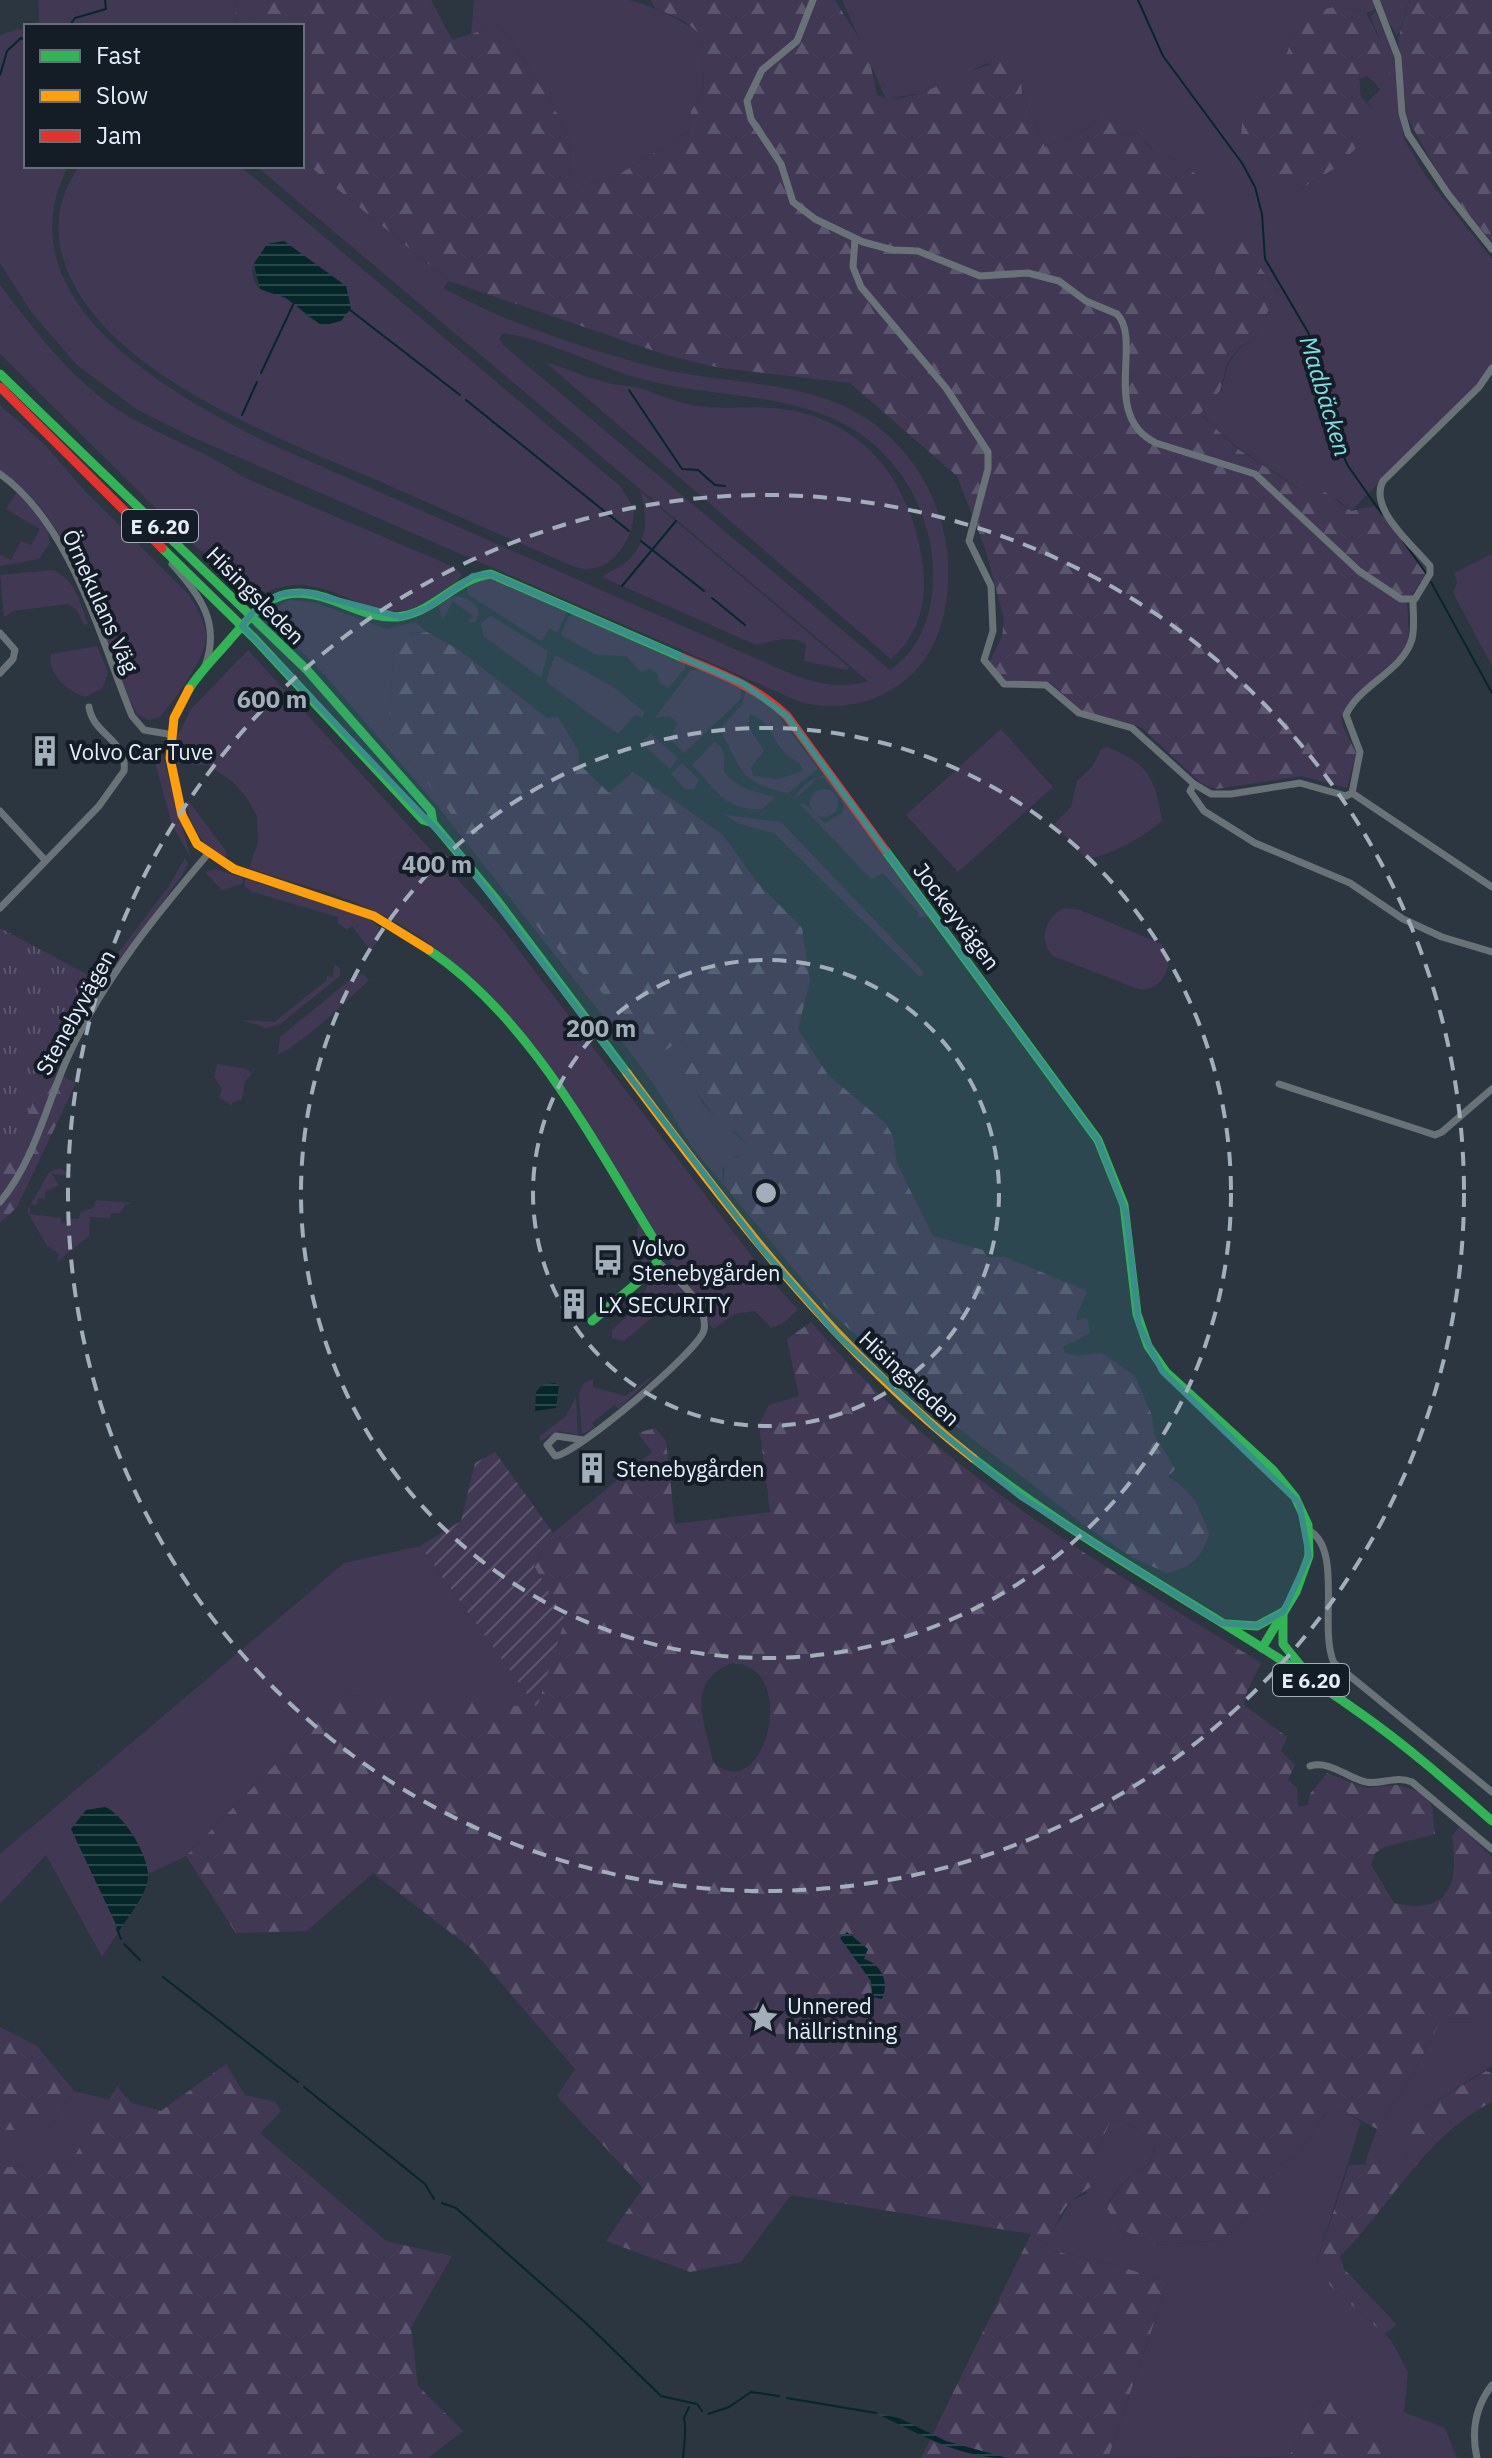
<svg xmlns="http://www.w3.org/2000/svg" width="1492" height="2458" font-family="'IBM Plex Sans',sans-serif">
	<defs>
		<pattern id="forest-firs" width="22" height="20" patternUnits="userSpaceOnUse" patternTransform="scale(2)"><rect width="22" height="20" fill="#413854"/><path d="M5 1l3.5 6h-7zM16 11l3.5 6h-7z" fill="#5c556e"/></pattern>
		<pattern id="park-tufts" width="24" height="20" patternUnits="userSpaceOnUse" patternTransform="scale(2)"><rect width="24" height="20" fill="#413854"/><path d="M3 7l-1-3M5 7V3M7 7l1-3M15 17l-1-3M17 17v-4M19 17l1-3" fill="none" stroke="#5c556e"/></pattern>
		<pattern id="garden-furrows" width="10" height="10" patternUnits="userSpaceOnUse" patternTransform="scale(2)"><rect width="10" height="10" fill="#413854"/><path d="M-1 1l2-2M0 10L10 0M9 11l2-2" fill="none" stroke="#5c556e"/></pattern>
		<pattern id="water-rules" width="6" height="5" patternUnits="userSpaceOnUse" patternTransform="scale(2)"><rect width="6" height="5" fill="#06272a"/><path d="M0 2.5h6" fill="none" stroke="#2a474a"/></pattern>
	</defs>
	<rect width="100%" height="100%" fill="#2b3641"/>
	<!-- grass -->
	<g fill="#413854" fill-rule="evenodd">
		<polygon points="38,0 237,0 235,20 243,26 35,26 39,20"/>
		<path d="M474 0H630C656 8 678 17 701 35L704 88 691 111 688 132 610 180 582 185 569 173 571 142 552 104 500 25 471 34Z"/>
		<polygon points="842,0 1409,0 1400,31 1396,35 1381,7 1366,13 1338,6 1291,30 1288,51 1294,193 1337,167 1372,109 1367,102 1380,90 1374,82 1382,44 1370,16 1376,12 1393,55 1404,139 1427,178 1492,259 1492,363 1477,384 1351,511 1338,500 1300,489 1238,448 1199,413 1221,391 1228,364 1238,350 1254,338 1278,291 1239,239 1215,274 1206,275 1206,183 1178,159 1156,153 1137,133 1121,134 1099,109 1093,126 1045,147 1022,94 1021,76 987,63 933,91 886,99"/>
		<path d="M18 29 26 30V166H68C0 300 169 393 264 441L782 670C811 682 837 691 868 681L256 166H302V160L449 281 444 288C502 322 589 350 654 367 748 391 843 373 909 458 931 487 945 522 948 559 950 598 943 643 914 672 883 703 845 711 803 703L192 437 136 409 77 365 32 313 0 263V35ZM502 334C523 331 606 369 634 377 733 406 842 382 906 482 922 507 932 539 933 569 934 608 924 647 890 670L504 346 499 339Z"/>
		<path d="M80 166H240L620 486 634 508C635 539 610 578 575 567 512 540 449 512 386 484 284 440 84 369 60 246 55 217 62 189 80 166ZM283 241 346 286 313 321C303 312 295 304 283 297 276 293 264 293 259 288 240 267 265 244 283 241Z"/>
		<path d="M0 285C36 332 73 382 123 413 162 437 205 450 243 477L456 568 462 575C455 586 444 592 433 599 382 632 351 588 301 585 283 584 270 590 254 598L182 534 0 354Z"/>
		<path d="M545 362C566 368 587 378 609 383 619 386 629 385 639 388 658 394 677 403 697 406 726 410 755 405 783 409 865 421 909 481 922 559 928 596 921 634 891 659Z"/>
		<path d="M0 405 44 444 86 492 188 594C196 606 204 619 206 634 208 657 174 700 160 717L148 720 137 714C95 631 81 526 0 470Z"/>
		<polygon points="18,490 48,531 50,543 39,559 0,566 0,554 11,560 21,541 31,545 40,529 6,509"/>
		<path d="M640 491 849 667 847 670 804 661 806 644C790 635 773 641 756 645L602 577C608 572 617 569 624 564 648 544 649 519 640 491Z"/>
		<polygon points="1492,554 1492,666 1453,593 1457,582 1454,573"/>
		<path d="M53 570C75 579 80 602 88 624L84 625 77 610 68 604 13 611 4 617 0 575Z"/>
		<polygon points="486,576 567,612 557,633 550,628 541,641 469,595 466,585"/>
		<path d="M451 597C463 595 475 601 479 612L476 622H468L473 616 453 601 444 618 441 616 439 606Z"/>
		<polygon points="289,600 316,603 387,629 415,622 427,632 411,633 394,642 389,725 395,741 546,938 663,1052 681,1040 691,1049 692,1062 681,1081 695,1090 704,1106 747,1145 748,1154 736,1156 722,1169 723,1184 692,1147 655,1086 606,1020 439,808 323,673 264,613"/>
		<polygon points="576,613 685,662 685,669 668,688 659,682 657,673 649,669 641,672 626,656 597,655 561,635 569,616"/>
		<polygon points="491,616 548,651 541,678 483,636 481,623"/>
		<path d="M97 646 108 672 103 688 85 697C67 691 47 674 51 654Z"/>
		<path d="M248 650 502 928 760 1267 798 1310 782 1324 771 1328 755 1311 734 1314 714 1329 710 1325C701 1293 670 1274 662 1243 586 1122 513 982 381 914 340 893 293 884 249 868L258 842 257 816 247 798 233 782 208 765 177 764 176 739 191 709Z"/>
		<polygon points="555,655 612,686 644,712 643,718 635,715 618,734 546,682"/>
		<polygon points="691,670 704,670 741,687 741,699 684,753 670,739 677,723 670,716 655,718"/>
		<path d="M746 689 777 714 818 769 788 793C736 782 743 768 719 729L742 705ZM750 714C768 718 773 741 785 753 792 761 800 760 803 771L778 779 753 776 751 767 764 751 748 726Z"/>
		<polygon points="1001,729 1053,787 958,872 906,815"/>
		<polygon points="651,734 678,758 670,769 644,745 644,740"/>
		<path d="M714 742C727 747 724 761 724 772 738 789 755 792 775 797L762 809C722 810 718 790 692 765Z"/>
		<polygon points="150,744 162,753 191,858 172,825"/>
		<path d="M1107 747C1148 763 1156 779 1162 821 1141 838 1113 855 1086 859L1054 824 1071 807 1077 781 1092 767 1101 749Z"/>
		<polygon points="682,763 699,779 694,789 685,789 671,774"/>
		<path d="M826 775 930 914 927 917H918L919 913 883 873 871 879 799 803 805 804 825 823 842 813 844 804 824 778 819 777 796 798C798 787 815 776 826 775Z"/>
		<circle cx="824" cy="803" r="14"/>
		<path d="M188 800 226 851 225 857C205 852 184 819 188 800Z"/>
		<polygon points="725,815 781,822 924,972 920,977 774,833 739,824"/>
		<polygon points="185,858 188,864 180,878 88,1006 112,961 169,886"/>
		<polygon points="215,869 243,878 242,884 222,890 205,872"/>
		<polygon points="246,879 370,919 379,927 380,938 371,951 352,926 347,930 338,923 338,917 252,892 244,886"/>
		<path d="M1064 908 1080 910 1162 944 1169 962C1165 979 1157 991 1138 989L1053 956C1038 941 1045 917 1064 908Z"/>
		<polygon points="334,964 340,968 340,976 279,1025 266,1028 242,1020 274,1022 326,981 327,976 333,977"/>
		<path d="M364 974 369 980C352 996 293 1053 273 1056L278 1053 280 1037 356 975Z"/>
		<polygon points="217,1064 247,1069 252,1074 245,1081 242,1099 232,1103 232,1106 219,1097 222,1089 214,1077"/>
		<polygon points="60,1168 73,1176 52,1174 59,1185 45,1192 45,1199 38,1198 37,1205 30,1204 30,1214 61,1218 61,1223 71,1224 71,1219 79,1219 80,1213 94,1207 96,1200 132,1203 125,1205 120,1213 111,1213 110,1218 90,1217 89,1236 57,1262 59,1254 47,1246 27,1211 49,1172"/>
		<path d="M638 1221C648 1239 657 1256 639 1272L635 1269Z"/>
		<polygon points="657,1278 680,1287 688,1300 680,1294 624,1341 612,1338 612,1330 641,1304 647,1285"/>
		<polygon points="658,1372 618,1409 614,1405 592,1423 595,1427 582,1435 579,1394 583,1384 593,1379 593,1387 625,1396"/>
		<polygon points="576,1397 578,1435 558,1431 540,1441 540,1436 566,1416"/>
		<polygon points="420,1546 537,1708 343,1695 186,1856 148,1874 133,1833 115,1927 119,1931 102,1957 46,1855 0,1904 0,1854 344,1563"/>
		<polygon points="1492,2019 1492,2066 1420,2111 1403,2131 1407,2154 1398,2168 1390,2164 1370,2167 1365,2162 1377,2129 1409,2081 1440,2022 1482,2023"/>
		<polygon points="74,2091 110,2100 72,2160 0,2168 0,2130 47,2130"/>
		<path d="M1342 2110 1361 2122 1314 2271 1391 2340 1408 2372 1404 2412 1445 2428 1457 2458H1385L1381 2451 1324 2401 1317 2400 1289 2457 1108 2458 1168 2282 1119 2266 1054 2251 1032 2234 1050 2235 1072 2200 1086 2194 1093 2159 1112 2118 1136 2128 1155 2147 1150 2163C1130 2174 1117 2186 1107 2207L1119 2229 1159 2245 1224 2240 1262 2204 1279 2166 1295 2157 1325 2114Z"/>
	</g>
	<!-- forest -->
	<g fill="url(#forest-firs)" fill-rule="evenodd">
		<path d="M237 0H431L452 40 500 25 552 104 571 142 569 173 582 185 610 180 688 132 691 111 704 88 701 35 684 21 655 8 651 0H835L868 53 877 95C913 110 967 65 1003 62L1021 76 1022 94 1045 147 1093 126 1099 109H1109L1121 134 1136 133 1156 153 1178 159 1206 183V275L1215 274 1221 247 1239 238 1278 292 1254 338 1237 350 1227 364 1220 391 1200 414 1238 449 1299 489 1322 490 1351 511 1374 506 1427 568V573L1407 601 1409 640 1402 653 1349 702 1341 716 1343 727 1356 753 1347 788 1301 776 1216 789 1201 783 1141 727 1082 711 1050 682 1006 680 989 663 1002 637 1004 619 986 551 957 476 850 383 721 368 669 356 449 281 302 160V26H243L235 20Z"/>
		<polygon points="1409,0 1492,0 1492,242 1447,189 1407,117 1398,40"/>
		<polygon points="1338,6 1366,13 1382,44 1390,75 1374,82 1367,76 1359,79 1361,97 1373,110 1357,147 1337,167 1294,193 1253,168 1241,136 1243,114 1288,51 1291,30 1305,14"/>
		<path d="M427 632 459 650 547 718 558 717 579 752 578 763 609 793 633 772 723 835 756 881 802 928 810 981 798 1029 828 1075 885 1123 893 1136 897 1164 933 1236 983 1250 988 1257H1005L1087 1291 1076 1317 1077 1320 1087 1318 1090 1333 1063 1347 1065 1353 1076 1356 1102 1353 1135 1376 1152 1416 1154 1434 1175 1469 1168 1477C1193 1490 1200 1509 1209 1534 1201 1558 1192 1567 1167 1573L1133 1558 1087 1527 915 1394 889 1365 828 1310 723 1184 726 1160 748 1154 747 1145 736 1132 724 1128 695 1090 681 1081 682 1070 692 1062 691 1049 681 1040 663 1052 546 938 395 741 389 725 394 642 404 635Z"/>
		<polygon points="0,1042 76,1083 17,1207 0,1223"/>
		<path d="M811 1322C939 1472 1096 1561 1261 1663L1247 1691 1244 1705 1287 1737 1281 1751 1295 1765 1288 1780 1297 1788 1298 1807 1308 1805 1310 1794 1327 1773 1366 1788 1397 1785 1420 1792 1432 1806 1435 1834 1385 1847 1375 1853 1371 1865 1394 1903C1450 1916 1459 1884 1452 1836L1460 1826 1492 1857V2019L1482 2023 1440 2022 1409 2081 1377 2129 1342 2110 1325 2114 1295 2157 1279 2166 1280 2180 1262 2204 1224 2240 1159 2245 1119 2229 1107 2208C1117 2187 1130 2174 1150 2163L1155 2148 1136 2128 1112 2118 1093 2159 1100 2170C1092 2193 1085 2188 1071 2201 1062 2210 1056 2225 1050 2235H1033L1054 2251 1119 2266 1168 2282 1108 2458H921L1031 2234 791 2195 741 2262 690 2272 606 2241 643 2188 557 2096 575 2069 472 1949 373 1873 307 1931 236 1933 186 1856 343 1695 537 1707 565 1619 534 1566 553 1533 652 1452 638 1433 655 1428 666 1441 675 1524 770 1512 759 1424 769 1405 799 1396 787 1339ZM732 1663C802 1665 764 1809 713 1762 705 1722 684 1682 732 1663ZM851 1933 862 1947 864 1959 878 1972 870 1988 871 1981 844 1941Z"/>
		<polygon points="0,2027 37,2046 74,2091 47,2130 0,2130"/>
		<polygon points="226,2064 245,2095 275,2102 281,2111 260,2133 386,2241 452,2256 411,2327 418,2386 463,2431 428,2458 0,2458 0,2168 72,2160 117,2086 131,2103 161,2111"/>
		<path d="M1486 2071 1492 2073V2102C1425 2135 1391 2206 1340 2256L1344 2269 1397 2325 1384 2334 1314 2271 1349 2165 1390 2164 1398 2167 1407 2154 1402 2131 1420 2111Z"/>
		<polygon points="1338,2393 1360,2418 1385,2458 1274,2458 1289,2457 1317,2400 1324,2401"/>
	</g>
	<!-- park -->
	<polygon fill="url(#park-tufts)" points="0,928 92,977 39,1087 9,1161 0,1171"/>
	<!-- garden -->
	<polygon fill="url(#garden-furrows)" points="495,1452 553,1533 534,1566 565,1619 537,1708 420,1546 461,1521 475,1463"/>
	<!-- water -->
	<g fill="url(#water-rules)">
		<polygon points="284,241 346,286 351,308 341,321 322,326 286,298 260,289 254,264 267,244"/>
		<polygon points="554,1383 559,1385 556,1408 535,1411 536,1392 542,1385"/>
		<path d="M105 1807C124 1815 147 1853 148 1874 149 1893 129 1915 119 1931L71 1829 86 1810Z"/>
		<path d="M847 1932 868 1949 864 1959C881 1964 890 1982 882 1999L872 1997 871 1981 840 1938Z"/>
		<path d="M875 2413 899 2418 946 2441 1007 2458C957 2458 919 2433 875 2413Z"/>
	</g>
	<g fill="none" stroke-linecap="round" stroke-linejoin="round">
		<!-- stream -->
		<g stroke="#06272a" stroke-width="2">
			<polyline points="1138,0 1163,56 1242,163 1255,187 1262,214 1265,259 1309,334 1332,431 1348,466 1382,514"/>
			<polyline points="69,26 75,18 106,9 105,0"/>
			<polyline points="0,75 7,51 21,38 26,40"/>
			<polyline points="350,310 460,395"/>
			<polyline points="261,373 293,305"/>
			<polyline points="629,390 682,469 698,470 715,485 725,486"/>
			<polyline points="466,400 629,531"/>
			<polyline points="242,415 257,382"/>
			<polyline points="641,541 704,591"/>
			<polyline points="1403,541 1426,573"/>
			<polyline points="1431,582 1492,693"/>
			<polyline points="622,586 676,521"/>
			<polyline points="712,598 745,625"/>
			<polyline points="117,1929 121,1939"/>
			<polyline points="124,1944 140,1960"/>
			<polyline points="163,1977 298,2082"/>
			<polyline points="304,2087 425,2184 434,2199"/>
			<polyline points="442,2203 456,2208 587,2324 661,2396 697,2404 702,2411"/>
			<polyline points="787,2398 876,2413"/>
			<polyline points="708,2414 729,2407 751,2392 779,2396"/>
			<path d="M683 2458C684 2445 687 2430 684 2418L689 2407"/>
		</g>
		<!-- street -->
		<g stroke="#697277" stroke-width="7">
			<path d="M813 0 797 41 762 70 747 101 751 119 781 164 793 202 815 219 863 242 893 250 918 251 980 276 1028 273 1059 281 1086 301 1117 314C1143 340 1100 416 1156 443L1255 474 1359 571 1401 599H1415L1430 574V566C1413 545 1368 509 1383 481L1479 387 1492 368"/>
			<polyline points="1376,0 1398,57 1402,113 1408,134 1448,194 1492,249"/>
			<path d="M855 239 853 267 861 287 946 388 988 452V469L969 541 991 586 993 631 984 660 1004 684 1046 685 1079 713 1132 728 1194 784 1211 794H1231L1300 783 1346 796 1352 793 1360 752 1346 715C1359 685 1403 671 1412 639 1415 627 1413 613 1413 601"/>
			<path d="M0 474C71 524 100 638 132 716L144 730 168 734"/>
			<path d="M172 564C200 595 221 623 205 666"/>
			<polyline points="0,633 15,650 13,659 0,673"/>
			<polyline points="1194,784 1190,791 1204,811 1255,843 1350,883 1403,919 1442,937 1492,952"/>
			<polyline points="1352,793 1492,887"/>
			<polyline points="0,811 45,860"/>
			<path d="M0 908 99 806 124 771C128 740 93 735 89 707"/>
			<polyline points="1279,1084 1435,1135 1442,1132 1492,1089"/>
			<path d="M0 1202C37 1158 48 1096 73 1046 107 975 156 915 207 855"/>
			<path d="M584 1440 556 1436 547 1445 555 1456C574 1456 700 1350 704 1330 709 1303 674 1277 657 1261"/>
			<path d="M1308 1530C1344 1548 1318 1628 1334 1663L1492 1792"/>
			<path d="M1310 1766C1330 1760 1347 1778 1366 1782 1382 1785 1395 1775 1412 1782L1492 1849"/>
			<path d="M1477 2458C1471 2431 1475 2407 1492 2385"/>
		</g>
		<!-- fast -->
		<g stroke="#30b455" stroke-width="9">
			<polyline points="0,374 307,670 431,811 433,823"/>
			<polyline points="162,548 255,639 423,820 433,823 496,899 627,1073"/>
			<path d="M189 689C200 672 215 657 228 642 260 605 279 580 332 600 355 608 378 621 403 616 436 610 457 578 491 574L683 658"/>
			<polyline points="885,850 1098,1140 1124,1205 1137,1314 1148,1346 1166,1372 1273,1470 1295,1497 1308,1525 1309,1556 1296,1592 1262,1648"/>
			<path d="M429 950C530 1018 592 1140 655 1241L657 1261 651 1271 592 1321"/>
			<path d="M973 1458C1095 1554 1234 1623 1360 1713 1407 1746 1449 1783 1492 1821"/>
			<polyline points="1283,1612 1283,1644 1305,1671"/>
			<polyline points="1226,1624 1257,1626 1283,1612"/>
		</g>
		<!-- slow -->
		<g stroke="#ff9f0a" stroke-width="9">
			<polyline points="189,689 174,718 170,758 182,815 197,844 234,869 374,916 429,950"/>
			<path d="M627 1073C730 1212 836 1351 973 1458"/>
		</g>
		<!-- jam -->
		<g stroke="#e5322d" stroke-width="9">
			<polyline points="0,387 162,548"/>
			<path d="M683 658C721 674 757 687 787 716L885 850"/>
		</g>
	</g>
	<!-- marked area -->
	<path fill="#398e8a" fill-opacity="0.2" stroke="#398e8a" stroke-width="6" stroke-linejoin="round" d="M491 574 744 684 787 716 1098 1140 1126 1213 1139 1325 1162 1371 1299 1503 1309 1556 1283 1612 1257 1626 1221 1623 1021 1497 938 1430 838 1336 760 1247 455 849 242 626 257 607 281 594 306 592 401 617 427 608 473 576Z"/>
	<!-- distance rings -->
	<g fill="none" stroke="#a2aeba" stroke-width="4" stroke-dasharray="14 10">
		<circle cx="766" cy="1193" r="233"/>
		<circle cx="766" cy="1193" r="465"/>
		<circle cx="766" cy="1193" r="698"/>
	</g>
	<!-- icons -->
	<defs>
		<symbol id="building-bare" viewBox="-9 -9 18 18"><path d="M-4-6H4V6H1V3H-1V6H-4ZM-2.5-4.3h1.7v1.8h-1.7ZM.8-4.3h1.7v1.8H.8ZM-2.5-1h1.7V.8h-1.7ZM.8-1h1.7V.8H.8Z" fill="#a2aeba" stroke="#141c26" stroke-width="2.5" paint-order="stroke"/></symbol>
		<symbol id="bus-bare" viewBox="-9 -9 18 18"><path d="M-5-6H5V4H4V6H2V4H-2V6H-4V4H-5ZM-3.5-4V0h7V-4ZM-3.5 1.2v1.5H-2V1.2ZM2 1.2v1.5H3.5V1.2Z" fill="#a2aeba" stroke="#141c26" stroke-width="2.5" paint-order="stroke"/></symbol>
		<symbol id="sight-bare" viewBox="-9 -9 18 18"><path d="M0-6L1.8-2.2L6-1.7L2.9 1.2L3.7 5.4L0 3.3L-3.7 5.4L-2.9 1.2L-6-1.7L-1.8-2.2Z" fill="#a2aeba" stroke="#141c26" stroke-width="2.5" paint-order="stroke"/></symbol>
	</defs>
	<g fill-rule="evenodd">
		<use href="#building-bare" x="23" y="729" width="44" height="44"/>
		<use href="#bus-bare" x="586" y="1238" width="44" height="44"/>
		<use href="#building-bare" x="552" y="1282" width="44" height="44"/>
		<use href="#building-bare" x="570" y="1446" width="44" height="44"/>
		<use href="#sight-bare" x="741" y="1996" width="44" height="44"/>
	</g>
	<g text-anchor="middle" dominant-baseline="central" stroke-width="8" stroke-linejoin="round" paint-order="stroke">
		<!-- shield labels -->
		<g fill="#141c26" stroke="#a4afbb" stroke-width="2">
			<rect x="122" y="510" width="76" height="32" rx="6"/>
			<rect x="1273" y="1664" width="76" height="32" rx="6"/>
		</g>
		<g font-size="20" font-weight="bold" fill="#e2eefb">
			<text x="160" y="526">E 6.20</text>
			<text x="1311" y="1680">E 6.20</text>
		</g>
		<!-- street labels -->
		<g font-size="22" fill="#e2eefb" stroke="#141c26">
			<text transform="translate(256 595) rotate(45)">Hisingsleden</text>
			<text transform="translate(101 601) rotate(66)">Örnekulans Väg</text>
			<text transform="translate(957 916) rotate(53)">Jockeyvägen</text>
			<text transform="translate(75 1012) rotate(-61)">Stenebyvägen</text>
			<text transform="translate(910 1378) rotate(43)">Hisingsleden</text>
		</g>
		<!-- poi labels -->
		<g font-size="22" fill="#e2eefb" stroke="#141c26" text-anchor="start">
			<text x="69" y="751">Volvo Car Tuve</text>
			<text x="632" y="1247">Volvo<tspan x="632" dy="25">Stenebygården</tspan></text>
			<text x="598" y="1304">LX SECURITY</text>
			<text x="616" y="1468">Stenebygården</text>
			<text x="787" y="2005">Unnered<tspan x="787" dy="25">hällristning</tspan></text>
		</g>
		<!-- water labels -->
		<g font-size="24" font-style="italic" fill="#79e1e6" stroke="#141c26">
			<text transform="translate(1326 396) rotate(73)">Madbäcken</text>
		</g>
	</g>
	<circle cx="766" cy="1193" r="12" fill="#a2aeba" stroke="#141c26" stroke-width="4"/>
	<g font-size="24" text-anchor="middle" font-weight="bold" fill="#a2aeba" stroke="#141c26" stroke-width="8" stroke-linejoin="round" paint-order="stroke">
		<text x="272" y="708">600 m</text>
		<text x="437" y="873">400 m</text>
		<text x="601" y="1037">200 m</text>
	</g>
	<!-- legend -->
	<rect x="24" y="24" width="280" height="144" fill="#141c26" stroke="#66707b" stroke-width="2"/>
	<rect x="40" y="50" width="40" height="12" fill="#30b455" stroke="#66707b" stroke-width="2"/>
	<text x="96" y="64" font-size="24" fill="#e2eefb">Fast</text>
	<rect x="40" y="90" width="40" height="12" fill="#ff9f0a" stroke="#66707b" stroke-width="2"/>
	<text x="96" y="104" font-size="24" fill="#e2eefb">Slow</text>
	<rect x="40" y="130" width="40" height="12" fill="#e5322d" stroke="#66707b" stroke-width="2"/>
	<text x="96" y="144" font-size="24" fill="#e2eefb">Jam</text>
</svg>
